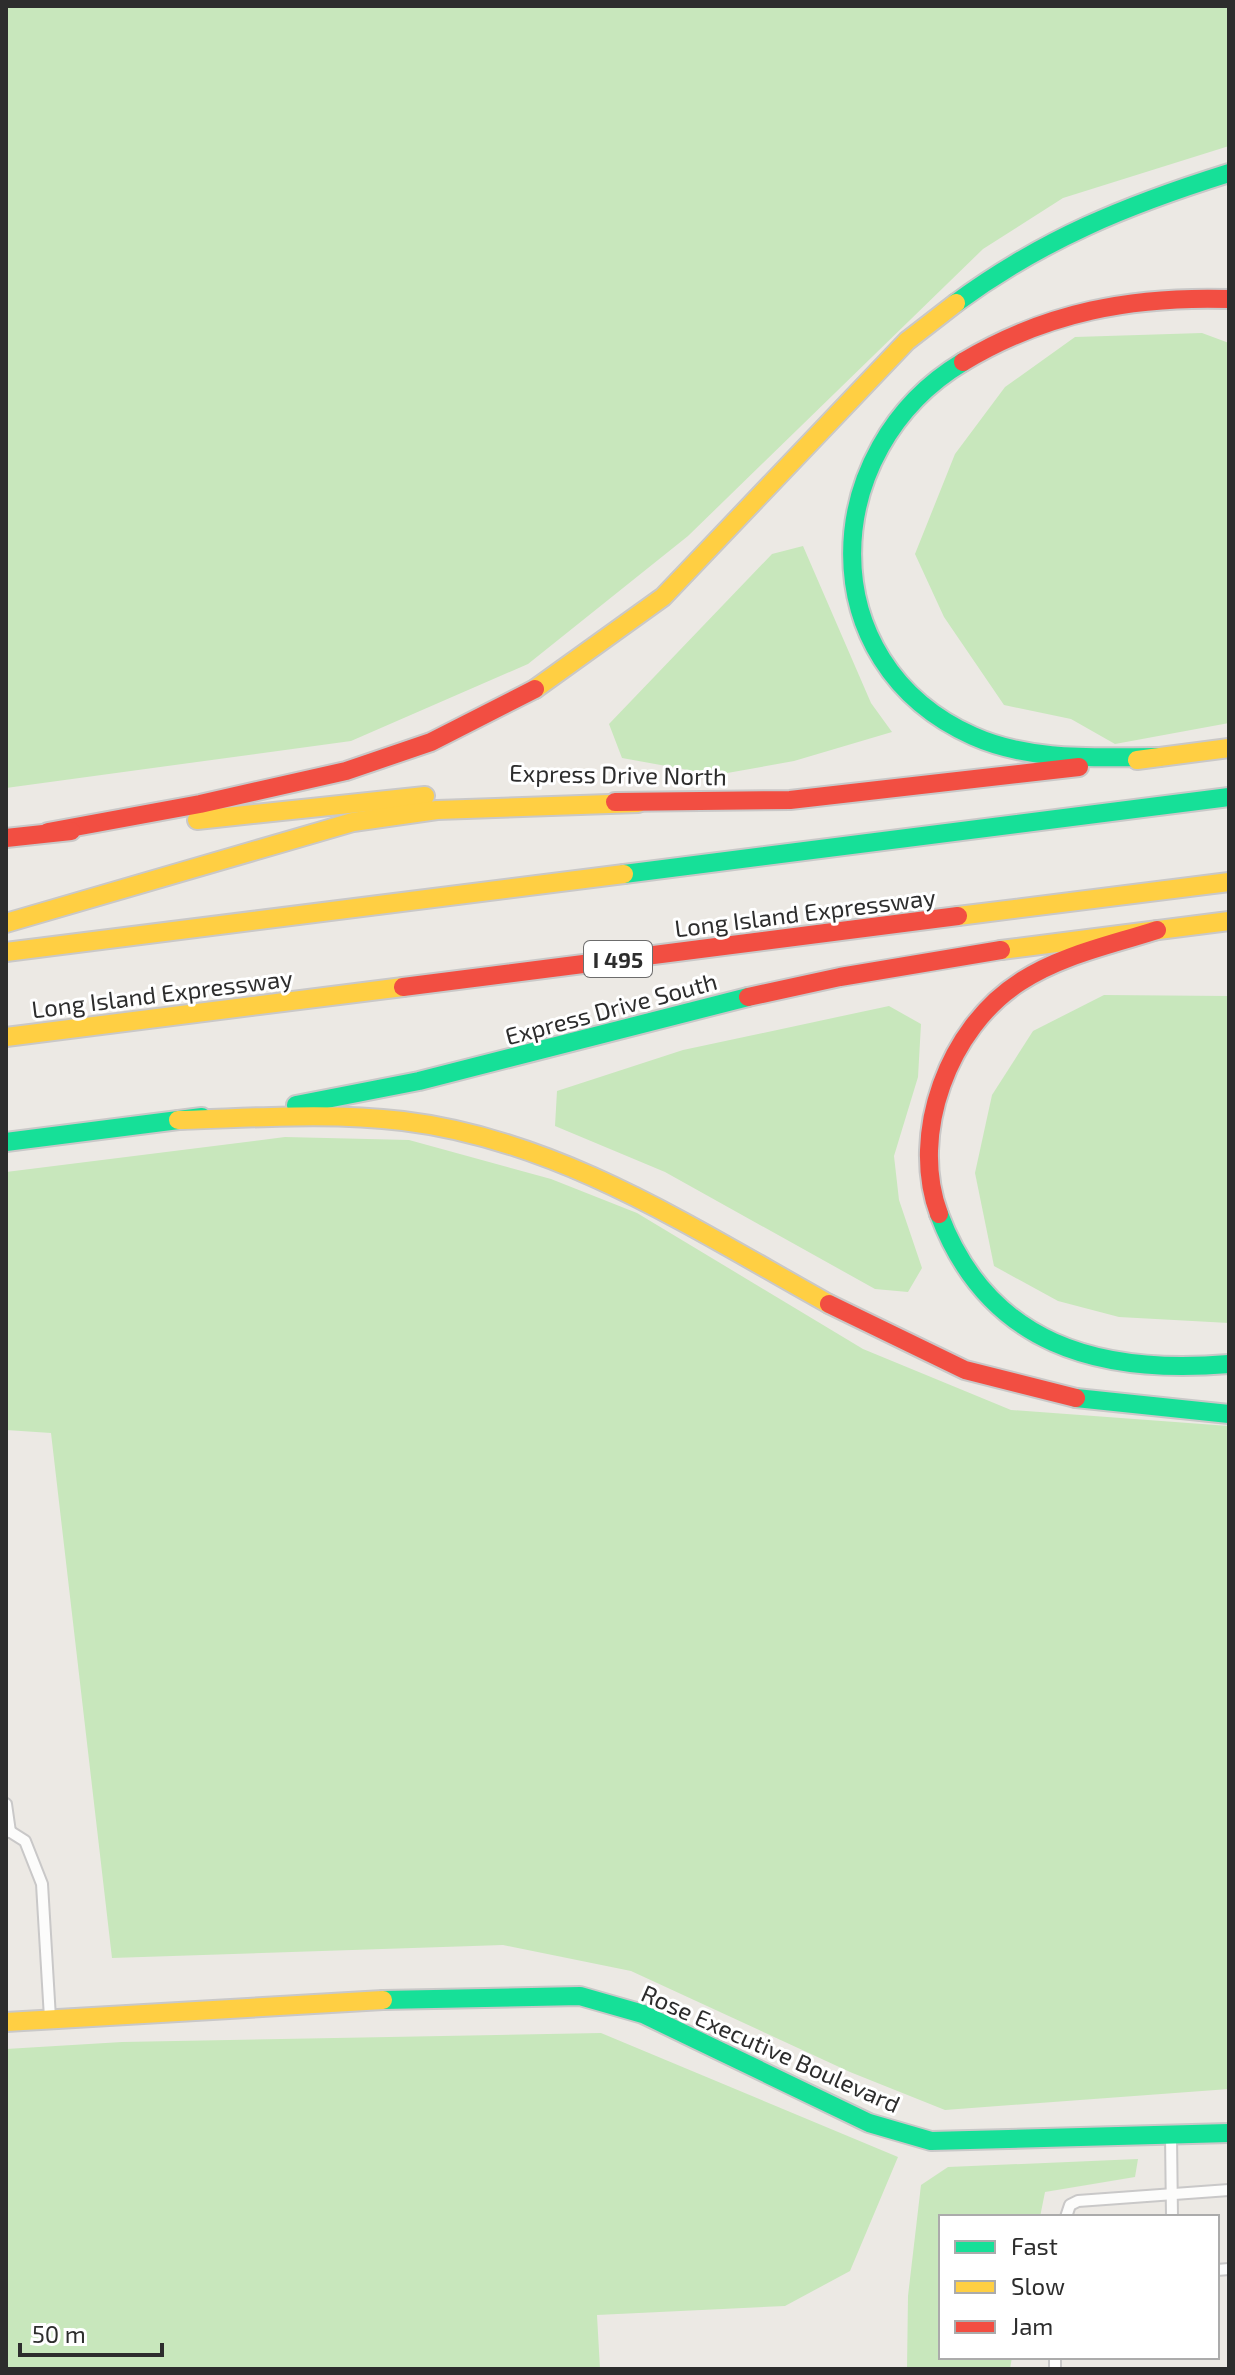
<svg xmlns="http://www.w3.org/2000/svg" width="1235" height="2375" font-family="'Exo 2',sans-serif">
	<rect width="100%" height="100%" fill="#ece9e4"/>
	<!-- green -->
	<g fill="#c8e7bc">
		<polygon points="6,6 1229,6 1229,146 1063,198 983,249 688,536 528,664 351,741 6,788"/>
		<polygon points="1202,333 1229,343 1229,723 1115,744 1071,719 1004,705 944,617 915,554 955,454 1005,387 1075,337"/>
		<polygon points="803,546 871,703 892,732 794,761 716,775 622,758 609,724 772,554"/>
		<polygon points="1104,995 1229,996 1229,1323 1119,1317 1058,1301 994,1266 975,1173 992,1095 1033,1031"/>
		<polygon points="889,1006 921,1024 918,1077 894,1156 899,1200 922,1268 908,1292 875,1289 665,1172 555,1126 557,1091 683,1050"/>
		<polygon points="285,1137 409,1140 551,1179 637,1213 863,1349 1011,1410 1229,1426 1229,2089 945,2110 850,2072 631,1971 503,1945 112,1958 51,1433 6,1430 6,1172"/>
		<polygon points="601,2033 898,2157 850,2271 785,2306 597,2315 600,2369 6,2369 6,2049 122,2042"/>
		<polygon points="1138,2159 1135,2177 1045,2192 1040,2217 941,2217 941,2357 1012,2357 1010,2369 907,2369 908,2296 921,2185 948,2167"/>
	</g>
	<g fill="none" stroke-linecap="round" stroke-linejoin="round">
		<defs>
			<g id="lane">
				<polyline points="6,1804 10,1832"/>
				<polyline points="6,1829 25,1841 42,1884 50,2018"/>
				<polyline points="1171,2136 1172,2217"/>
				<polyline points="1066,2217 1070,2205 1078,2201 1229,2190"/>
				<polyline points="1217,2270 1229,2269"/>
				<polyline points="1055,2357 1055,2369"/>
			</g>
			<g id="fast">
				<path d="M956 303C1043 239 1127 205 1229 173"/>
				<path d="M963 362C818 449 809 663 973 736 1031 762 1097 757 1159 757"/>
				<polyline points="624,874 1229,797"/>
				<polyline points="296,1105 419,1081 748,997"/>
				<polyline points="6,1142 202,1117"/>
				<path d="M939 1214C988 1345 1099 1375 1229 1364"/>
				<polyline points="1076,1398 1229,1414"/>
				<polyline points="383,2000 580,1996 643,2014 869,2123 931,2141 1229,2133"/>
			</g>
			<g id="slow">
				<polyline points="535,689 663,597 907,341 956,303"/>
				<polyline points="1137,760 1229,748"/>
				<polyline points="197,820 425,796"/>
				<polyline points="958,916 1229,882"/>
				<polyline points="6,923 353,822 437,810 638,803"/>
				<polyline points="1001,950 1229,921"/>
				<polyline points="6,952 624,874"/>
				<polyline points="6,1037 403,987"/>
				<path d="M178 1120C253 1118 328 1112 403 1121 560 1140 694 1229 829 1304"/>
				<polyline points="6,2022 383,2000"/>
			</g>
			<g id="jam">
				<path d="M963 362C1046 312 1133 296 1229 299"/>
				<polyline points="615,802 790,800 1079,767"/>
				<polyline points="48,832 200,804 346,771 431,742 535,689"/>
				<polyline points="6,838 71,831"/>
				<polyline points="403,987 958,916"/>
				<polyline points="748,997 840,977 1001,950"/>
				<path d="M939 1214C909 1134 949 1027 1020 982 1061 955 1111 945 1157 930"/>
				<polyline points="829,1304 965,1370 1076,1398"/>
			</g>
		</defs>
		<!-- lane casing -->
		<use href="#lane" stroke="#c9c8c8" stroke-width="14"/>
		<!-- fast casing -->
		<use href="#fast" stroke="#c9c8c8" stroke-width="22"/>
		<!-- slow casing -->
		<use href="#slow" stroke="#c9c8c8" stroke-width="22"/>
		<!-- jam casing -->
		<use href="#jam" stroke="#c9c8c8" stroke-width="22"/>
		<!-- lane -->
		<use href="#lane" stroke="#fcfcfb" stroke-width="10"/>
		<!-- fast -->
		<use href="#fast" stroke="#16e098" stroke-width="18"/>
		<!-- slow -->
		<use href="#slow" stroke="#ffcf43" stroke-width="18"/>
		<!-- jam -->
		<use href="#jam" stroke="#f24e42" stroke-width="18"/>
	</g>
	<g text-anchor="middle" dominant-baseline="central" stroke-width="6" stroke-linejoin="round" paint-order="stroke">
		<!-- shield labels -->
		<rect fill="#fff" stroke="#6c6c6c" stroke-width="2" x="584" y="941" width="68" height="36" rx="6"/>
		<g font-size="22" font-weight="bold" fill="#2d2d2d">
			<text x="618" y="959">I 495</text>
		</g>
		<!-- street labels -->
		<g font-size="24" fill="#2d2d2d" stroke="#fff">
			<text transform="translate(618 774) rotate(1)">Express Drive North</text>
			<text transform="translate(805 912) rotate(-7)">Long Island Expressway</text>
			<text transform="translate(162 993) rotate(-7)">Long Island Expressway</text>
			<text transform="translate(611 1008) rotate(-15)">Express Drive South</text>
			<text transform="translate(771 2048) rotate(24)">Rose Executive Boulevard</text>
		</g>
	</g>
	<!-- border -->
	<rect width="1235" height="2375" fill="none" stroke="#2d2d2d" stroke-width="16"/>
	<!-- legend -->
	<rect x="939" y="2215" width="280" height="144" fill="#ffffff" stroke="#ababab" stroke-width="2"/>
	<rect x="955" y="2241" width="40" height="12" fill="#16e098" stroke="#ababab" stroke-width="2"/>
	<text x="1011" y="2255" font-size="24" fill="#2d2d2d">Fast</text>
	<rect x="955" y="2281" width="40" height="12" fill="#ffcf43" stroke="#ababab" stroke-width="2"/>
	<text x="1011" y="2295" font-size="24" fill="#2d2d2d">Slow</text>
	<rect x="955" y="2321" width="40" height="12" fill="#f24e42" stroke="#ababab" stroke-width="2"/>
	<text x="1011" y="2335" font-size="24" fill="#2d2d2d">Jam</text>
	<!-- scale -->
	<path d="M20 2343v12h142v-12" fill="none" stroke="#2d2d2d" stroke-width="4"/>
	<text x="32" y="2343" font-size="24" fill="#2d2d2d" stroke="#ffffff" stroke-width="6" paint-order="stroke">50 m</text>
</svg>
